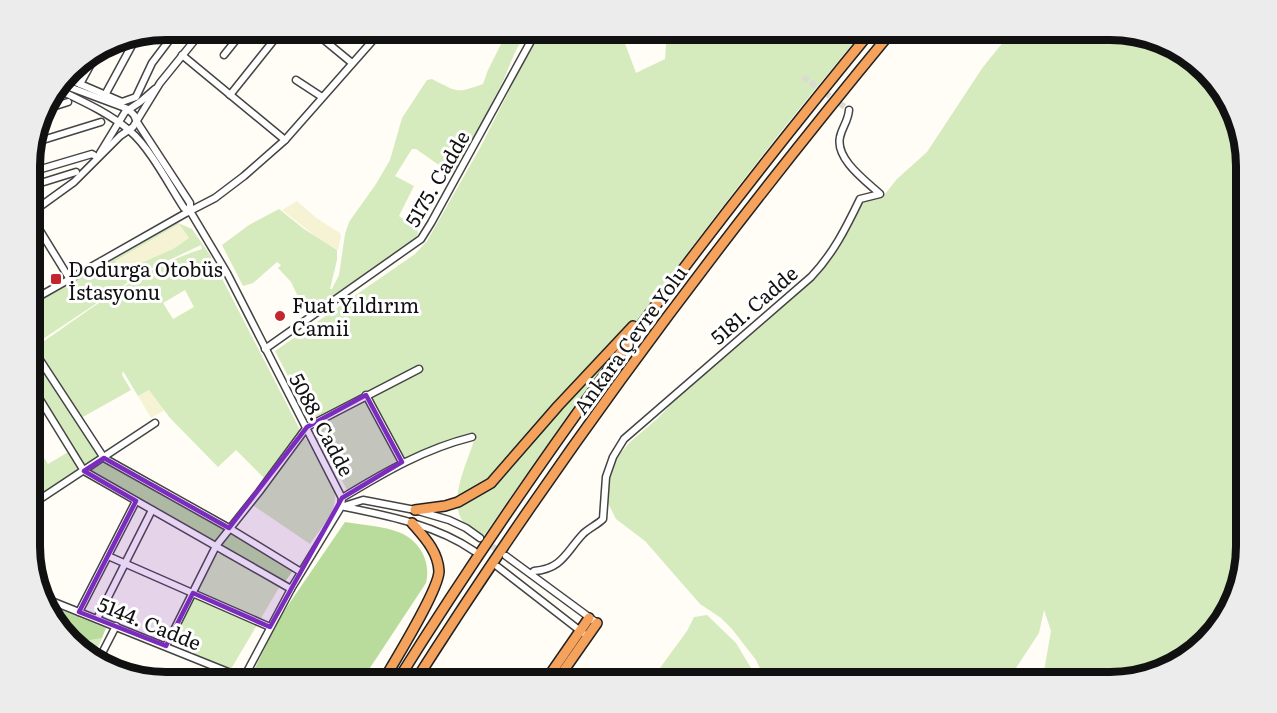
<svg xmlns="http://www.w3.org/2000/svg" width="1277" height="713" font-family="Literata,serif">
	<rect width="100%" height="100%" fill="#fffdf5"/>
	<!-- farmland -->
	<g fill="#f6f3d4">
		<polygon points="297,201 315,217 340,233 341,237 338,250 319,239 282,210"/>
		<polygon points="179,224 189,238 173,249 121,273 115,261"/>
		<polygon points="149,390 165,410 151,418 138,396"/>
	</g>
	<!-- green -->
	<g fill="#d5ebbd" fill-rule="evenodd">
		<path d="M540 30H620L636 73 665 59 667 30H864C728 192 604 363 483 537 477 533 469 528 464 523 446 501 469 460 475 437L469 436 396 461 348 492 275 351 415 254 427 241 480 148Z"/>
		<polygon points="1013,30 1110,30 1178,48 1224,91 1247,158 1247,555 1229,614 1179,664 1119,683 1049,683 1044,676 1044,671 1051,631 1044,610 1039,633 1012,674 1003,683 767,683 756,660 732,629 721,618 700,604 645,541 616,519 607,501 608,480 612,464 629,443 658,418 693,381 816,272 858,207 866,200 885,194 897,179 927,152 983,67"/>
		<path d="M519 36 522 37V40C513 53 509 69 502 83 486 114 470 145 453 175L416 149H412L395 176 414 186 399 216 417 229 418 234 411 244 310 311 304 309 291 282 278 268 281 265 277 262 253 283 243 286 222 245 249 225 279 209 304 229 337 250V260L330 289H332L339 275 345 234 349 222 376 184 390 160 402 118 427 80 432 79C458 92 455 94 483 84L488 70 504 38Z"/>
		<path d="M178 223 192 229 210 255 299 428 300 434 264 478 236 450 218 467 170 418 149 390 138 396 123 371 122 375 131 390 81 418 40 357 43 350 31 356V350C85 314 139 269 202 249L201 245 142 273 31 347V306ZM179 224 189 238 173 249 121 272 115 261ZM185 290 194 307 173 319 163 303Z"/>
		<polygon points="31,362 42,366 101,457 85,466 83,465 31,382"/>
		<path d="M302 436 307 440 335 493C337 513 320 529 310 544L251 504Z"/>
		<path d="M31 438 48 464 70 451 80 468 35 498C27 486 33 475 37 463L31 459Z"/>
		<polygon points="217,554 223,554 280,586 231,669 179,647 174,640 214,558"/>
		<polygon points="707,615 736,643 760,683 649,683 687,631 694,617"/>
		<polygon points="102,638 93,659 75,643"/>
		<polygon points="202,669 230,681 232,683 195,683"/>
	</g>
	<!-- forest -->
	<g fill="#b9dc9c">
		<polygon points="105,462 226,529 219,539 212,542 91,474 91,470"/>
		<path d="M345 522C362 525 385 526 401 533 421 542 431 563 426 583L360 683H266L251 676 280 617Z"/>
		<polygon points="233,532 294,569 285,582 281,582 222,548 222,543 229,533"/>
		<polygon points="46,604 106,628 102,638 75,643 53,622"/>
	</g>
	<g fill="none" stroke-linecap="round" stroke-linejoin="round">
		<!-- minor-tunnel -->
		<g stroke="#dbdad3" stroke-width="6" stroke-dasharray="6 3" stroke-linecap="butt">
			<polyline points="803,77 849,110"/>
			<polyline points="485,541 503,554"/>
		</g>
		<defs>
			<g id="minor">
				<polyline points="312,30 352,63"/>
				<polyline points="182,55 285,140"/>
				<polyline points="224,55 244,30"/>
				<polyline points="66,78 122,102 136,97 152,63 177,30"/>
				<polyline points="296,80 322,97"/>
				<polyline points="61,84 128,109 134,115 137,122 190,203 190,211 227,273 342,498 341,507 291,589 241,683"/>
				<polyline points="80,84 98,51"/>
				<path d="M57 89C82 101 109 113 130 131 150 148 169 185 184 208L190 211"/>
				<polyline points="105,95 137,36"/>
				<polyline points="230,95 282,30"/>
				<polyline points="43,110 68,102"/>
				<polyline points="33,143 101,122"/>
				<polyline points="100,153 125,112 140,102 155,89"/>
				<polyline points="31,172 92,154 97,157"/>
				<polyline points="31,186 76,172"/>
				<polyline points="31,213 74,182 120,136 133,127 160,83 203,30"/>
				<polyline points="31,216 69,278"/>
				<polyline points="31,301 186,213 215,198 244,176 285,140 382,30"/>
				<polyline points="265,349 421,239 431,223 537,30"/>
				<polyline points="31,358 36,354 104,458 229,528 301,572"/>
				<polyline points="31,385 84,471 291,589"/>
				<polyline points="366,395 402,462"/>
				<path d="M342 498C385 472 424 449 472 437"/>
				<polyline points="31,505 155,423"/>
				<polyline points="341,507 363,500 415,510 449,520 466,528 480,538"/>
				<path d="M345 507C389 516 436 525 474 551"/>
				<polyline points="108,556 270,627"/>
				<polyline points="506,556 597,623"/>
				<polyline points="498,567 583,633"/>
				<path d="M531 574 534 571C562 569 566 552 583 534 589 528 597 525 603 519L606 477 613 457 624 439 811 277C833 254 846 228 860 199L880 194C866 181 835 159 840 137 842 127 848 122 849 110"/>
				<polyline points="44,598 243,678"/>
				<polyline points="79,612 136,501"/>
				<polyline points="97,619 152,510"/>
				<polyline points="166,646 216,546 259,492 307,427 419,369"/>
				<polyline points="97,663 116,626"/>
			</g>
			<g id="highway">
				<polyline points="415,510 445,506 458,502 491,483 558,406 633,326"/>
				<path d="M382 683C394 662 439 590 439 571 438 551 424 537 412 523"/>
				<path d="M396 683C539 454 701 238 872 30"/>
				<path d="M414 683C559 455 721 238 893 30"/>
				<polyline points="544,683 589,618"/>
				<polyline points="555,683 597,623"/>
			</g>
		</defs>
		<!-- minor casing -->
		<use href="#minor" stroke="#444" stroke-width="9"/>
		<!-- highway casing -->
		<use href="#highway" stroke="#222" stroke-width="12"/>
		<!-- minor -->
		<use href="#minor" stroke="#fff" stroke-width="6"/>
		<!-- highway -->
		<use href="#highway" stroke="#f5a25d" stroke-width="9"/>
	</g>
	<!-- marked area -->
	<path fill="#7b2cbf" fill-opacity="0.2" stroke="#7b2cbf" stroke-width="4.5" stroke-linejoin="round" d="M366 395 402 462 342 498 270 627 193 593 166 646 79 612 136 501 84 471 104 458 229 528 307 427Z"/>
	<!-- markers -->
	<g fill="#c4262e" stroke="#fff" stroke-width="2">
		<rect x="50" y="273" width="12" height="12" rx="3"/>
		<circle cx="280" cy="316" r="6"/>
	</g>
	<g text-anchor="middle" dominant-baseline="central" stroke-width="6" stroke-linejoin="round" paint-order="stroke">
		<!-- street labels -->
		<g font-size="20" fill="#111" stroke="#fff">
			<text transform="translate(436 178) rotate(-60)">5175. Cadde</text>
			<text transform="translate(753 304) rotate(-41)">5181. Cadde</text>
			<text transform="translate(629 339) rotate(-54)">Ankara Çevre Yolu</text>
			<text transform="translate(323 424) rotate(62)">5088. Cadde</text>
			<text transform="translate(150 622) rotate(22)">5144. Cadde</text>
		</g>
		<!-- poi labels -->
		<g font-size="20" fill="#111" stroke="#fff" text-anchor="start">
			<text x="68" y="268">Dodurga Otobüs<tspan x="68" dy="23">İstasyonu</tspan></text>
			<text x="292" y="304">Fuat Yıldırım<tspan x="292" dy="23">Camii</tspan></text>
		</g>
	</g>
	<!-- crop -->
	<path d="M0 0H1277V713H0ZM166 40H1110A126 126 0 0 1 1236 166V546A126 126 0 0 1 1110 672H166A126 126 0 0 1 40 546V166A126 126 0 0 1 166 40Z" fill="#ececec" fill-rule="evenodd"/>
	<path fill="none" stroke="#111" stroke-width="8" d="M166 40H1110A126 126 0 0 1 1236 166V546A126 126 0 0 1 1110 672H166A126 126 0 0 1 40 546V166A126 126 0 0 1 166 40Z"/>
</svg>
